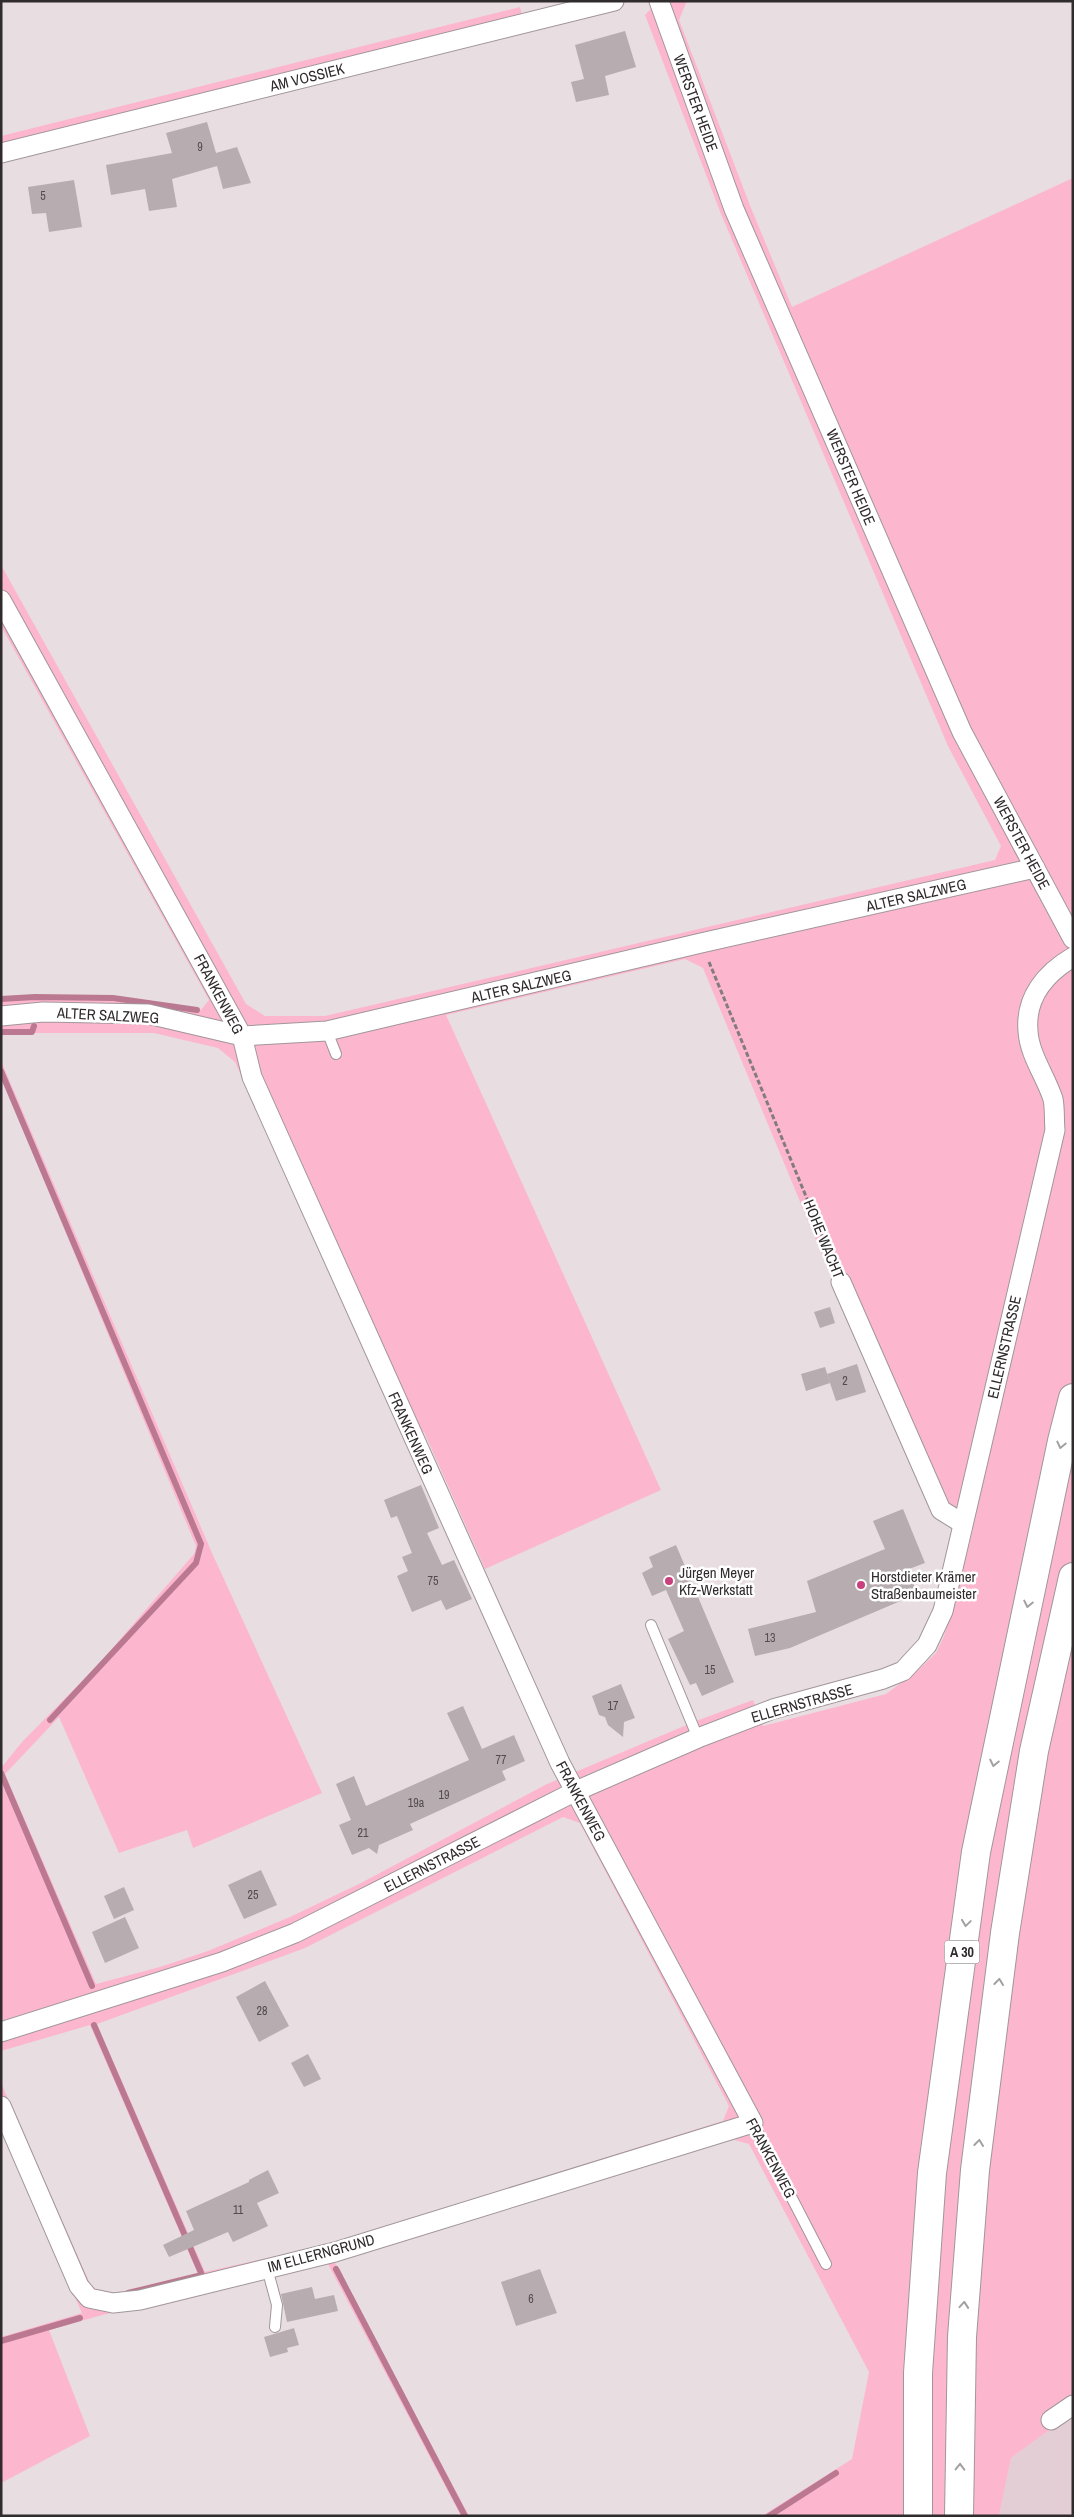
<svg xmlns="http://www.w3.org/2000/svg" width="1074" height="2517" font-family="'Archivo Narrow',sans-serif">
	<rect width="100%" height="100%" fill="#e8dde0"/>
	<!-- built -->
	<polygon fill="#e3ced5" points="1073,2413 1073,2516 999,2516 1011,2458"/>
	<!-- green -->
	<g fill="#fcb7ce" fill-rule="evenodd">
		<path d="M658 1H688L686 3 679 20 751 208 792 307 1073 178V2413L1011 2458 999 2516H762L852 2459 869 2372 749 2144 731 2139 334 2261 469 2516H461L328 2264 102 2315 49 2330 90 2436 1 2483V2337L82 2313 1 2131V2083L91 2286 109 2295 198 2274 90 2025 1 2051V1768L22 1742 97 1666 194 1554 196 1546 1 1077V1061L212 1553 322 1793 193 1848 187 1830 119 1853 59 1717 5 1774 96 1984 160 1967 208 1951 290 1917 361 1883 547 1784 696 1721 753 1700 763 1726 886 1694 917 1671 936 1653 944 1636 953 1608 973 1529 915 1469 838 1293 703 968 685 959 446 1015 661 1490 485 1569 424 1432 405 1440 235 1062 218 1048 154 1033H1V998C64 993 139 997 201 1010L209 1000 1 626V565L246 1004 265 1016H325L995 860 1001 846 948 746 721 214 645 15ZM563 1817 580 1823 729 2106 723 2121 329 2244 205 2272 97 2024 305 1948Z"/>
		<polygon points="520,7 526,31 1,163 1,136"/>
	</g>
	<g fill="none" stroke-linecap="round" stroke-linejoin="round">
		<!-- stream -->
		<g stroke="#bb7991" stroke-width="6">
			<polyline points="1,999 35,997 113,998 197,1010"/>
			<polyline points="1,1032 32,1032 34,1026"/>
			<polyline points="1,1071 201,1544 196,1563 50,1720"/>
			<polyline points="1,1773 92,1986"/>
			<polyline points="94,2025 202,2275 128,2293"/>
			<polyline points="336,2269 465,2516"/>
			<polyline points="1,2341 80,2318"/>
			<polyline points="769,2516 836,2473"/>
		</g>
	</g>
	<!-- building -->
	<g fill="#b7acaf">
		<polygon points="625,31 636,67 605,76 609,95 576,102 571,82 584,79 575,45"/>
		<polygon points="207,122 216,153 237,147 251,183 223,189 217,166 172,179 177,207 149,211 145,189 111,195 106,165 172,153 166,133"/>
		<polygon points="74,180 82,227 49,232 46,213 32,214 28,187"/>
		<polygon points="830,1307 835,1323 820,1328 814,1312"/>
		<polygon points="857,1364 866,1392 836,1401 827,1374"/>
		<polygon points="825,1367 830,1383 806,1391 801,1374"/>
		<polygon points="421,1485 439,1528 427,1533 442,1565 454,1560 472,1599 446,1610 441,1600 412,1612 397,1576 408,1571 402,1557 412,1553 397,1516 391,1518 384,1500"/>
		<polygon points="903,1509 925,1563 909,1569 917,1594 790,1648 755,1656 748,1629 816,1612 807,1581 885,1549 873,1521"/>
		<polygon points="676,1545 734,1682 702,1696 696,1683 690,1685 668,1639 684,1631 666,1590 652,1596 642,1573 653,1567 649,1557"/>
		<polygon points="621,1684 635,1718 624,1722 623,1737 608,1725 605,1717 599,1715 592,1696"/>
		<polygon points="463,1706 482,1749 514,1735 525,1761 502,1771 506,1780 410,1824 413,1830 379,1845 377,1854 369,1848 352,1855 339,1825 351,1820 336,1784 354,1776 366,1806 469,1760 447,1713"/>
		<polygon points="261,1870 277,1905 244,1919 228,1885"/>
		<polygon points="124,1887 134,1910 114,1919 104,1896"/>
		<polygon points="125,1917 139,1948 105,1963 92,1932"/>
		<polygon points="265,1981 289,2026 259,2042 236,1997"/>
		<polygon points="308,2054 321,2079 304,2087 291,2063"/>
		<polygon points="268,2170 279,2193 257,2203 268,2226 233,2242 228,2232 169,2257 163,2245 194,2230 186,2211 249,2182 249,2180"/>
		<polygon points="540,2269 557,2313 516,2326 501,2282"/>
		<polygon points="312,2287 315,2299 334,2295 338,2311 287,2322 281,2294"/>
		<polygon points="294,2328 299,2345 287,2348 288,2352 270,2357 264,2337"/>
	</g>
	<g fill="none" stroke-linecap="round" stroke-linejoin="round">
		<defs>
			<g id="lane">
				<polyline points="327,1031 336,1054"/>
				<polyline points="651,1625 698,1738"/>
				<polyline points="753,2123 826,2264"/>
				<polyline points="267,2268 277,2305 275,2327"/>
			</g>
			<g id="street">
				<polyline points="659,1 734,209 962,732 1073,939"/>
				<polyline points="1,153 614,1"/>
				<polyline points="1,600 242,1036 252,1077 560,1763 753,2123 335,2252 140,2300 113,2303 89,2298 79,2286 1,2106"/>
				<polyline points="1,1016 43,1012 148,1014 242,1036 327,1031 701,943 1035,868"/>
				<polyline points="841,1282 941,1510 962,1523"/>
				<path d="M1 2032 222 1962 295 1933 576 1791 698 1738 773 1709 883 1679 903 1671 927 1645 943 1611 1055 1130C1054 1120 1055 1108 1053 1099 1046 1077 1029 1054 1028 1031 1025 997 1046 973 1073 957"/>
				<polyline points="1051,2420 1073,2405"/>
			</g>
			<g id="highway">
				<polyline points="918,2516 918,2373 932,2173 976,1852 1062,1441 1073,1398"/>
				<polyline points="959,2516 962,2337 975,2170 1005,1933 1034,1751 1073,1577"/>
			</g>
		</defs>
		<!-- lane casing -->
		<use href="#lane" stroke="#a1969a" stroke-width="12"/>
		<!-- street casing -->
		<use href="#street" stroke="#a1969a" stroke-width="21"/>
		<!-- highway casing -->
		<use href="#highway" stroke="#a1969a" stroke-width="30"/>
		<!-- path -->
		<polyline stroke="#837c7e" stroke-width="3" stroke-dasharray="5 2.5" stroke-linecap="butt" points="709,962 834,1264"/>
		<!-- lane -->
		<use href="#lane" stroke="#fff" stroke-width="10"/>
		<!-- street -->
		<use href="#street" stroke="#fff" stroke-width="19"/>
		<!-- highway -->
		<use href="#highway" stroke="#fff" stroke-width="28"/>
	</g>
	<!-- one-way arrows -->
	<defs><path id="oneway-chevron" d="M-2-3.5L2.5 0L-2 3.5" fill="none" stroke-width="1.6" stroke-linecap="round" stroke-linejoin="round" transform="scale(1.25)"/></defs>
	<g stroke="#a2a0a0">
		<use href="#oneway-chevron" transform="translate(1061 1445) rotate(103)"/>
		<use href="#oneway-chevron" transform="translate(1028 1604) rotate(102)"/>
		<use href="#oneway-chevron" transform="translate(994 1763) rotate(102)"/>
		<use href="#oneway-chevron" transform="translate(966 1923) rotate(98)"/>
		<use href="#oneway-chevron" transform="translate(999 1982) rotate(-83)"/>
		<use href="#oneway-chevron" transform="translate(979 2143) rotate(-83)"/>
		<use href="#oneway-chevron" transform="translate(964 2305) rotate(-85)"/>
		<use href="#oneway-chevron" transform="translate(960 2467) rotate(-89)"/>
	</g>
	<!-- markers -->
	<g fill="#c8407c" stroke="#fff" stroke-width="2">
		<circle cx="669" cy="1581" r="5"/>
		<circle cx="861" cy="1585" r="5"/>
	</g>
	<g text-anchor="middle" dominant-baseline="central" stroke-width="5" stroke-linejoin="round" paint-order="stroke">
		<!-- number labels -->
		<g font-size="12" fill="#524c4e">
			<text x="200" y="147">9</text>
			<text x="43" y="196">5</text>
			<text x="845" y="1381">2</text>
			<text x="433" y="1581">75</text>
			<text x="770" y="1638">13</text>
			<text x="710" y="1670">15</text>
			<text x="613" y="1706">17</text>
			<text x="501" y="1760">77</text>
			<text x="444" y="1795">19</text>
			<text x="416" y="1803">19a</text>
			<text x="363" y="1833">21</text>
			<text x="253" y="1895">25</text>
			<text x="262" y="2011">28</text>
			<text x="238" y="2210">11</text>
			<text x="531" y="2299">6</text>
		</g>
		<!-- shield labels -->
		<rect fill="#fff" stroke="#6e6b6c" stroke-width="1" x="944.5" y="1940.5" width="35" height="23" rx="4"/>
		<g font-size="14" font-weight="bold" fill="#302c2d">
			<text x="962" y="1952">A 30</text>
		</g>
		<!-- street labels -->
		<g font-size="15" fill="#302c2d" stroke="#fff">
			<text transform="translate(307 77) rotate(-14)">AM VOSSIEK</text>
			<text transform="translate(696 103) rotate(70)">WERSTER HEIDE</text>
			<text transform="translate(851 477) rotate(67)">WERSTER HEIDE</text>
			<text transform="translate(1022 843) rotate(62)">WERSTER HEIDE</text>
			<text transform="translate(916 895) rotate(-13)">ALTER SALZWEG</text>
			<text transform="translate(521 986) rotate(-13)">ALTER SALZWEG</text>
			<text transform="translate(219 994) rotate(62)">FRANKENWEG</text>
			<text transform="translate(108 1015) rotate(3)">ALTER SALZWEG</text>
			<text transform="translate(824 1239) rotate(68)">HOHE WACHT</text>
			<text transform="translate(1004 1347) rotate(-77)">ELLERNSTRASSE</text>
			<text transform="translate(411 1433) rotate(66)">FRANKENWEG</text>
			<text transform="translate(802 1703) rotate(-16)">ELLERNSTRASSE</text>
			<text transform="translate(581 1801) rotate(62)">FRANKENWEG</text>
			<text transform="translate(432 1864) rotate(-27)">ELLERNSTRASSE</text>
			<text transform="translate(771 2158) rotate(62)">FRANKENWEG</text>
			<text transform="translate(321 2253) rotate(-15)">IM ELLERNGRUND</text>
		</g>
		<!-- poi labels -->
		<g font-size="15" fill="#302c2d" stroke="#fff" text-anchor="start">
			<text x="679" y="1572">Jürgen Meyer<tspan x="679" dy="17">Kfz-Werkstatt</tspan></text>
			<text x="871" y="1576">Horstdieter Krämer<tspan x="871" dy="17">Straßenbaumeister</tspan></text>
		</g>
	</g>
	<!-- border -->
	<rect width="1074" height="2517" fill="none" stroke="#302c2d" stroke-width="5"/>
</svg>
